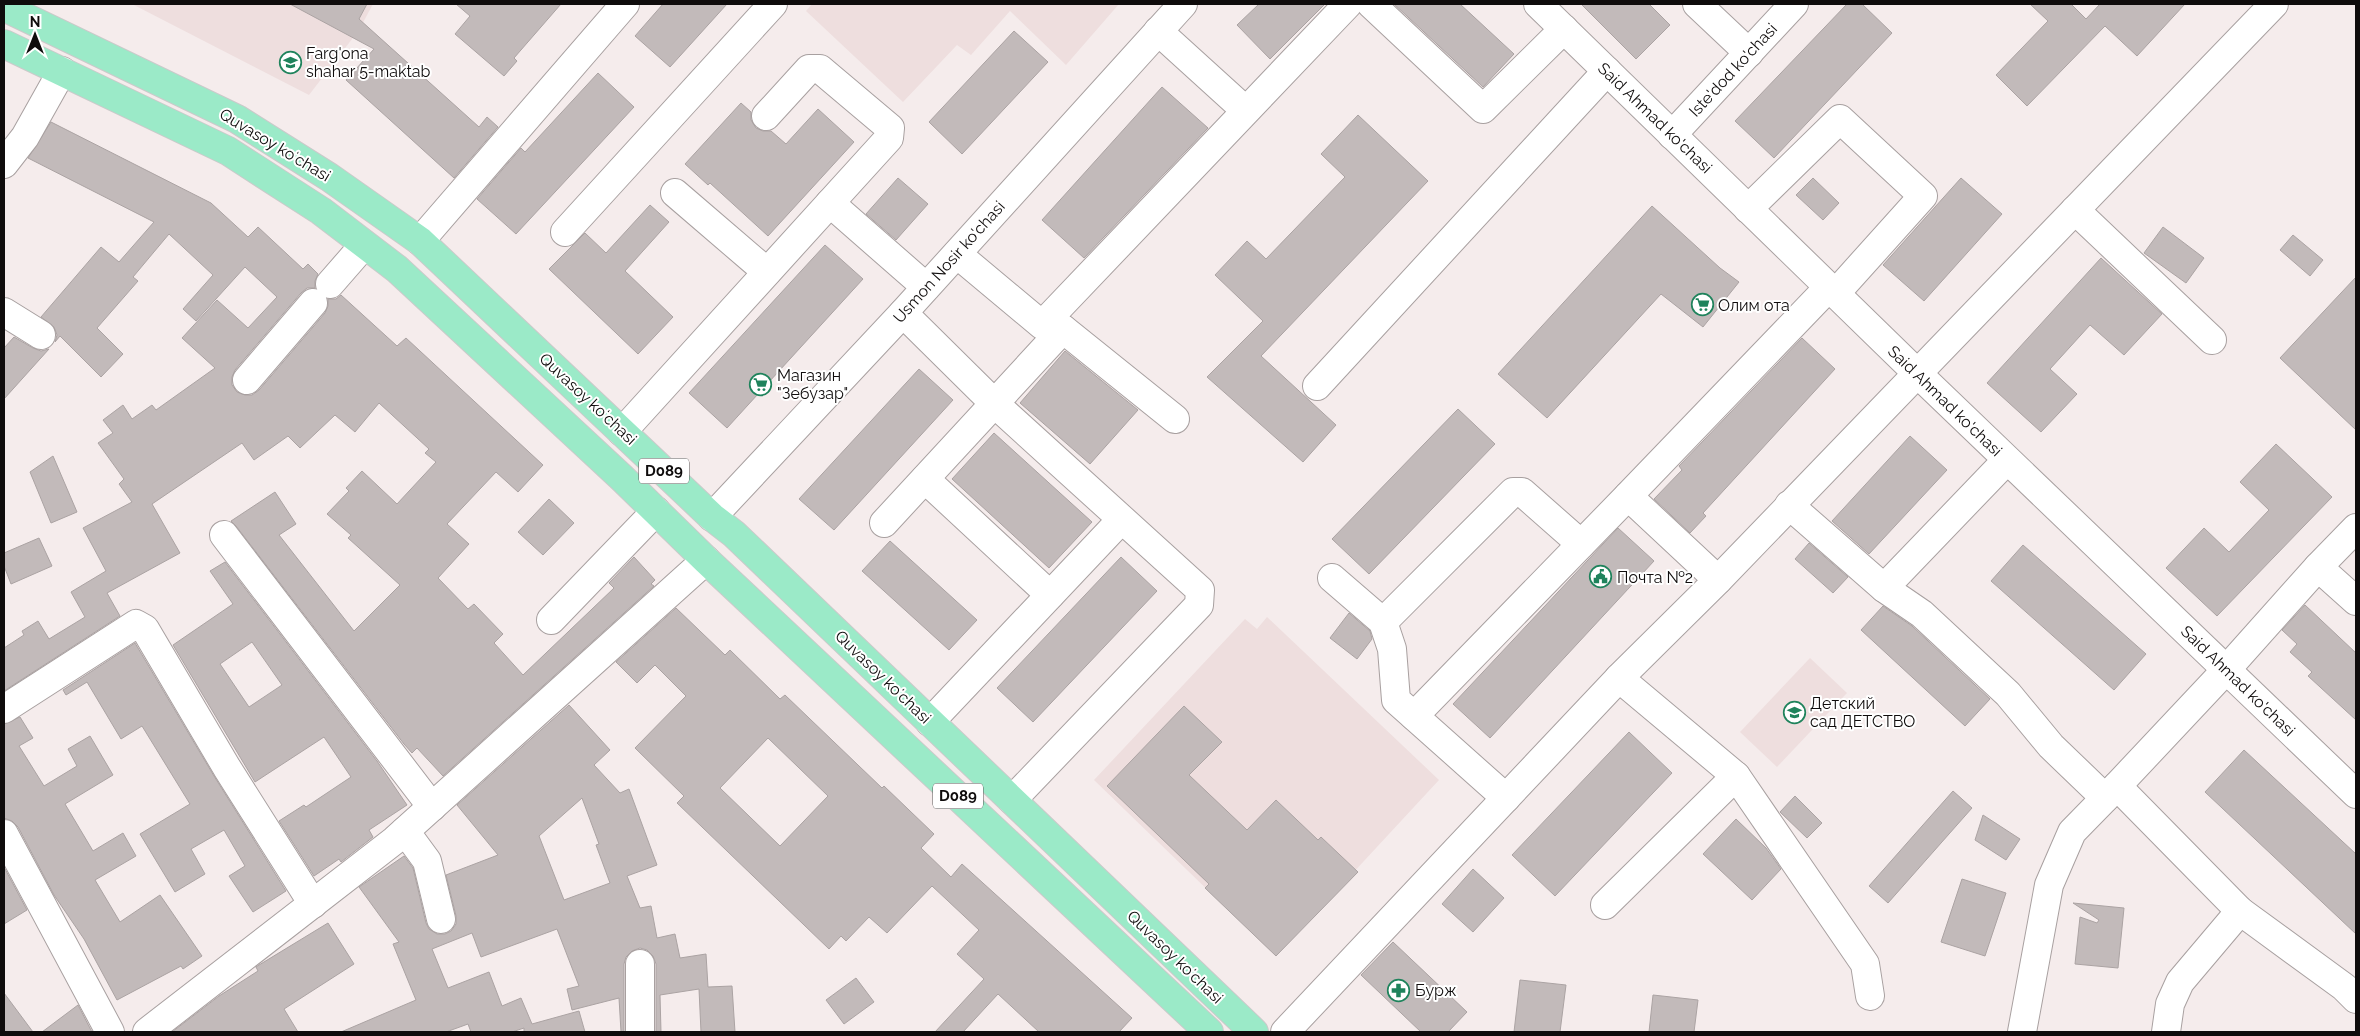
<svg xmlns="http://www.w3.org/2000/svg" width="2360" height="1036" font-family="Raleway,sans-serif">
	<rect width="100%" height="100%" fill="#f5ecec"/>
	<!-- built -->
	<g fill="#eedede">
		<polygon points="132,4 373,4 359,30 309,95"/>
		<polygon points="812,4 1119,4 1066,65 1010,11 971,55 957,45 903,102 806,11"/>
		<polygon points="1267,617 1439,780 1276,956 1094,780 1245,619 1257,629"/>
		<polygon points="1810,658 1847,693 1777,767 1740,732"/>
	</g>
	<!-- building -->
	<g fill="#c2baba" stroke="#aba3a3" fill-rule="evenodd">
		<polygon points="290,4 367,4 359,19 479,127 487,117 498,127 454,178 346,80 374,49"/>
		<polygon points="456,4 561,4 514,58 517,61 504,76 455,34 470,16"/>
		<polygon points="663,4 727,4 670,67 635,36"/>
		<polygon points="1259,4 1325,4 1270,59 1237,25"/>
		<polygon points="1394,4 1460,4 1514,54 1483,87"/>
		<polygon points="1581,4 1649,4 1670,25 1636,59"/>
		<polygon points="1847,4 1862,4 1892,33 1774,158 1735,121"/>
		<polygon points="2030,4 2071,4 2086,19 2100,4 2185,4 2137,56 2105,26 2027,106 1996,75 2048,21"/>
		<polygon points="1014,31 1048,62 962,154 929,122"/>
		<polygon points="598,73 634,107 516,234 477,199 521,148 525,152"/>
		<polygon points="1162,87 1208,128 1084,258 1042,220"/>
		<polygon points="741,103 751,112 751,120 756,128 763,131 771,131 786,144 818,109 854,142 768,236 710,183 708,185 685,164"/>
		<polygon points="1358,115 1428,181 1261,356 1336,425 1303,462 1207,377 1263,321 1215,275 1247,241 1266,259 1345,177 1321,154"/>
		<polygon points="51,122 211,203 248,237 258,227 303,269 308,264 318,274 315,281 315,288 307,288 301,293 235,370 232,377 232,385 237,392 245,395 252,395 259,390 325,313 328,306 328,299 336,299 341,295 397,346 406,338 543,465 518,492 496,472 447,524 469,544 438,578 468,609 474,604 503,634 494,643 523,675 614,588 609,583 634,557 655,580 651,584 654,586 443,776 417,748 412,753 404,744 236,526 231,521 275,492 296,524 279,535 354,631 400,585 348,538 351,535 327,514 349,491 346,488 362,471 397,504 436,462 425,453 429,449 379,403 355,432 335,415 300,448 288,436 254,460 242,443 152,504 180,553 107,593 120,616 4,691 4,648 24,635 22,631 38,621 49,639 85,617 71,592 106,571 83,528 132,502 119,484 124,479 98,443 113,433 103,420 123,405 132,419 152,405 156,410 215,368 182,338 217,300 248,328 277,297 245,267 196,321 183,309 213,275 169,234 133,277 138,281 97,328 123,354 101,377 60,336 55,342 57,335 54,327 41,317 101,247 119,262 154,222 28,158"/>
		<polygon points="898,178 928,204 896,240 866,214"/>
		<polygon points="1813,178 1839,203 1823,220 1796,195"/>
		<polygon points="1961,178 2002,214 1924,301 1883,265"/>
		<polygon points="650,205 669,222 625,271 673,317 638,354 549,269 585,233 606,253"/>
		<polygon points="1652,206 1720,268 1739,282 1703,327 1661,294 1547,418 1498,374"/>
		<polygon points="2163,227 2204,258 2186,283 2144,253"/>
		<polygon points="2293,235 2323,260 2310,276 2280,250"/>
		<polygon points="825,245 863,279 727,428 689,393"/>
		<polygon points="2101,258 2162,314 2124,355 2090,325 2050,369 2077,394 2041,432 1987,383"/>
		<polygon points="2356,277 2356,430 2280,358"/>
		<polygon points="14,337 33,348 41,351 49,349 4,399 4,348"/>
		<polygon points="1802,338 1835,369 1703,513 1706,516 1690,533 1654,499 1682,470 1679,466"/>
		<polygon points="1065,351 1138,410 1090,464 1020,403"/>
		<polygon points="919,369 953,400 834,530 799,499"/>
		<polygon points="1458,409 1495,444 1369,574 1332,539"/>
		<polygon points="994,433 1092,522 1049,568 952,479"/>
		<polygon points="1910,436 1947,470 1869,554 1832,521"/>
		<polygon points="2276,444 2332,497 2217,616 2166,568 2204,528 2229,552 2269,510 2240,482"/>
		<polygon points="53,456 77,512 51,523 30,472"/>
		<polygon points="549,499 574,523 543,555 518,532"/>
		<polygon points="1618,528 1654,561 1490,738 1453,704"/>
		<polygon points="39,538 52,566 11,584 4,566 4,553"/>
		<polygon points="890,541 977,620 949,650 862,571"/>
		<polygon points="1809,543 1848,577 1833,593 1795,559"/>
		<polygon points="2023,545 2146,654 2114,690 1991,581"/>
		<polygon points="1121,557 1157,591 1033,722 997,688"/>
		<path d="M225 562 377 761 407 805 369 830 373 837 341 862 339 859 314 876 279 821 304 805 306 807 351 777 324 737 255 782 173 645 233 604 210 571ZM252 642 282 685 249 707 220 664Z"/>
		<polygon points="2305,605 2356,653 2356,720 2308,676 2312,672 2290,652 2297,644 2282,630"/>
		<polygon points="1883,606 1912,626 1990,699 1965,726 1861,630"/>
		<path d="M676 608 725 655 730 650 780 699 785 695 882 788 884 786 934 834 921 848 951 877 962 864 1132 1018 1119 1032H1039L998 994 963 1032H935L984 979 957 954 979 930 932 886 887 933 869 917 846 941 841 936 829 949 677 803 684 796 635 748 686 696 655 665 637 683 616 662ZM768 738 828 796 780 846 720 788Z"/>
		<polygon points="1349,613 1370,631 1372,639 1357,659 1330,638"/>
		<polygon points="135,643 214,776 286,891 253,912 229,876 245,866 224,830 191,849 205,874 175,892 140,834 190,804 142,726 121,739 87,682 66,695 63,690"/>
		<path d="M569 705 610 750 594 765 620 793 629 789 657 865 627 876 640 908 651 906 657 938 675 934 680 958 706 954 708 987 732 986 735 1032H701L699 989 660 995 661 1032H656V964L653 956 647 950 640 948 632 951 626 957 624 964V1032H621L619 998 572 1010 567 989 579 986 557 929 481 957 472 933 432 949 448 988 489 972 502 1006 521 998 532 1024 579 1011 585 1032H524V1028L512 1032H471L468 1024 446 1032H341L416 1000 393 944 399 942 359 887 404 856 413 868 426 923 429 929 437 934H445L451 931 456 924V916L446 875 498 855 457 805ZM582 798 599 844 596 845 610 883 564 900 539 836Z"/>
		<polygon points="1184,706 1222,742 1189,775 1247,830 1276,800 1318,840 1321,837 1358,872 1276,956 1205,888 1209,884 1107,786"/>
		<polygon points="20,717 33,738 19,746 44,786 77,766 68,749 90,736 113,775 65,804 93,851 123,833 136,856 95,880 120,922 160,895 202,956 183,969 181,966 117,1000 84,939 54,895 18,827 12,821 4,818 4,724"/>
		<polygon points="1629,732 1672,773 1555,896 1512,855"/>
		<polygon points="2244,750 2356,854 2356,934 2205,792"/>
		<polygon points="1953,791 1972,808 1888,903 1869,886"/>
		<polygon points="1795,796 1822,823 1807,838 1780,812"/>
		<polygon points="1983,815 2020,839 2006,860 1975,840"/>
		<polygon points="1736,819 1766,848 1781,869 1752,900 1703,854"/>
		<polygon points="4,867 27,910 4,924"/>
		<polygon points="1473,869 1504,898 1473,932 1442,904"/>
		<polygon points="1962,879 2006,893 1985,956 1941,942"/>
		<polygon points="2073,903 2124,908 2118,968 2075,964 2080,917 2097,923 2099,920"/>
		<polygon points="328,923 354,964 284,1009 298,1032 172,1032 219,996 258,971 256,967 259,965"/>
		<polygon points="1393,942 1467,1012 1448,1032 1421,1032 1361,975"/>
		<polygon points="856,978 874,1002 844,1024 826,1000"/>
		<polygon points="1520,980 1566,985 1560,1032 1514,1032"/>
		<polygon points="4,993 33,1032 4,1032"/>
		<polygon points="1653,995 1698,1000 1694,1032 1649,1032"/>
		<polygon points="78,1005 92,1032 42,1032"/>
	</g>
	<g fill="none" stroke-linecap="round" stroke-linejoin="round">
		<defs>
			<g id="minor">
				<polyline points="1371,4 1483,109 1564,29"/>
				<polyline points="1538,4 1917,373 2356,794"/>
				<polyline points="1697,4 1749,53"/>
				<polyline points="1158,31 1245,110"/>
				<polyline points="1672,135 1794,4"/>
				<polyline points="4,164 25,137 62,71"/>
				<polyline points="675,193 767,272"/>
				<polyline points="830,203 926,287"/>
				<polyline points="1748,209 1840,119 1923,196 1835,294"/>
				<polyline points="2075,210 2212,340"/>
				<polyline points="565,232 773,4"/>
				<polyline points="420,241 625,4"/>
				<polyline points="957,254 1042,325 1348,4"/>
				<polyline points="330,284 364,245"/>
				<polyline points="4,312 41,335"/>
				<polyline points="903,313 995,404 1200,590 1199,605 1012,800"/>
				<polyline points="1044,325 1063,329 1175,419"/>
				<polyline points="247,380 313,303"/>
				<polyline points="1317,386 1607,71"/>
				<polyline points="622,432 889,138 890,128 820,69 809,69 766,116"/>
				<polyline points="2007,460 1884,588 1922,614 2008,694 2051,746 2105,798"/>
				<polyline points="925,479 1050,595"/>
				<polyline points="1789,505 1884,588"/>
				<polyline points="712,517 903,313 1183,4"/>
				<polyline points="884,523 1063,329"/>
				<polyline points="224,535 432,807"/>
				<polyline points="2318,567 2356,601"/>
				<polyline points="1332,578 1383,622 1392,649 1396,700 1506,798"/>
				<polyline points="1718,580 1628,496 1829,287"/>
				<polyline points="551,620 656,511"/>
				<polyline points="1383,622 1513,492 1522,492 1581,544"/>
				<polyline points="1619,678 1736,776 1865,964 1870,996"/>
				<polyline points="4,709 136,624 145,629 227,768 313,904"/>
				<polyline points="1414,716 1628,496"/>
				<polyline points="930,722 1121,520"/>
				<polyline points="2117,786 2240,911 2344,987 2356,999"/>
				<polyline points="405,831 427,861 441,919"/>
				<polyline points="4,834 110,1032"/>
				<polyline points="1605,905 1736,776"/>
				<polyline points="640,964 640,1032"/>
				<polyline points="147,1032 395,840 706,560"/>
				<polyline points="1285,1032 1619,678 1718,580 2274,4"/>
				<polyline points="2022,1032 2049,885 2072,832 2117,786 2226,670 2318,567 2356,528"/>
				<polyline points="2166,1032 2170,1004 2180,982 2240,911"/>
			</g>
			<g id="major">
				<polyline points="4,7 237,119 329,177 420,241 712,517 734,534 1254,1032"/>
				<polyline points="4,44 228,151 321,211 397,269 622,478 706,560 1209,1032"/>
			</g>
		</defs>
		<!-- minor casing -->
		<use href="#minor" stroke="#a8a0a0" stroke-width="30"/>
		<!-- major casing -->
		<use href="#major" stroke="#cacaca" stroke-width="30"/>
		<!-- minor -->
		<use href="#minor" stroke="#fff" stroke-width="28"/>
		<!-- major -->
		<use href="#major" stroke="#9beac8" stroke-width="28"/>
	</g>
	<!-- icons -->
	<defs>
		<symbol id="school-ring" viewBox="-11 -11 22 22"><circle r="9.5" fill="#fff" stroke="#1f835c" stroke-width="1.5"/><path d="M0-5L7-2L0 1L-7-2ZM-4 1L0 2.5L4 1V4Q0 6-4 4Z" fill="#1f835c"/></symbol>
		<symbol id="supermarket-ring" viewBox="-11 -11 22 22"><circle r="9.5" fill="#fff" stroke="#1f835c" stroke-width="1.5"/><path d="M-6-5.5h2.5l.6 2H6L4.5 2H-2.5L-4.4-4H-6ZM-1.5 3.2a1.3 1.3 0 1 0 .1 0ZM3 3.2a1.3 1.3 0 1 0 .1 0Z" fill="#1f835c"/></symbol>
		<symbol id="civic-ring" viewBox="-11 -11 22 22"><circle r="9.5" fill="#fff" stroke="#1f835c" stroke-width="1.5"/><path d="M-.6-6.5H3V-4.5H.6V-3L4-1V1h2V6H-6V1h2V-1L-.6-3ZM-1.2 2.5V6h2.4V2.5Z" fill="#1f835c"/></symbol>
		<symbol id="pharmacy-ring" viewBox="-11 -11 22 22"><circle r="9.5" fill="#fff" stroke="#1f835c" stroke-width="1.5"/><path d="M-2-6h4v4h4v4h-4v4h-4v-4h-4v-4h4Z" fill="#1f835c"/></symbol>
	</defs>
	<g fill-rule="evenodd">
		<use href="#school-ring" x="278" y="50" width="25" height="25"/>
		<use href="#supermarket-ring" x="1690" y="292" width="25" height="25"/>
		<use href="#supermarket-ring" x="748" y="372" width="25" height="25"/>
		<use href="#civic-ring" x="1588" y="564" width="25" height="25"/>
		<use href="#school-ring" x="1782" y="700" width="25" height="25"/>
		<use href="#pharmacy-ring" x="1386" y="978" width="25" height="25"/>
	</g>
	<g text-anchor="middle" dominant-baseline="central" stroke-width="4" stroke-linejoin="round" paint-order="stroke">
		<!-- shield labels -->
		<g fill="#fff" stroke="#575555" stroke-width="1">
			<rect x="639" y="458.5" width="50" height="25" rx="4"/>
			<rect x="933" y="783.5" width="50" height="25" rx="4"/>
		</g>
		<g font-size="15" font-weight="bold" fill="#0f0c0c">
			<text x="664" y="471">D089</text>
			<text x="958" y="796">D089</text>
		</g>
		<!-- poi labels -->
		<g font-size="16" fill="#0f0c0c" stroke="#fff" text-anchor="start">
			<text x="306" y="53">Farg'ona<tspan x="306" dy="18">shahar 5-maktab</tspan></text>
			<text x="1718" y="305">Олим ота</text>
			<text x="777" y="375">Магазин<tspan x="777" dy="18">"Зебузар"</tspan></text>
			<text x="1617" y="577">Почта №2</text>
			<text x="1810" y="703">Детский<tspan x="1810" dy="18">сад ДЕТСТВО</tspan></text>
			<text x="1415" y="990">Бурж</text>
		</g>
		<!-- street labels -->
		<g font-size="16" fill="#0f0c0c" stroke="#fff">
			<text transform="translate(1733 70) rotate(-47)">Iste'dod ko'chasi</text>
			<text transform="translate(1655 118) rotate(44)">Said Ahmad ko'chasi</text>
			<text transform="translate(275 145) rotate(31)">Quvasoy koʻchasi</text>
			<text transform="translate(949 262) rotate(-48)">Usmon Nosir ko'chasi</text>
			<text transform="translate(588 399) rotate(43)">Quvasoy koʻchasi</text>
			<text transform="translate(1945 401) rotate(44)">Said Ahmad ko'chasi</text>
			<text transform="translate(883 677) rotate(44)">Quvasoy koʻchasi</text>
			<text transform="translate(2238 681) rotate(44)">Said Ahmad ko'chasi</text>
			<text transform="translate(1175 957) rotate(44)">Quvasoy koʻchasi</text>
		</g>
	</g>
	<!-- border -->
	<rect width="2360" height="1036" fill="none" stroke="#0f0c0c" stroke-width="10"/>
	<!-- north arrow -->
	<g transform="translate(35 35)" stroke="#ffffff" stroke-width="4" paint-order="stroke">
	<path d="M0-4L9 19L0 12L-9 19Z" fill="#0f0c0c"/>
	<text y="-8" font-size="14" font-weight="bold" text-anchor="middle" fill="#0f0c0c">N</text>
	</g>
</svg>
